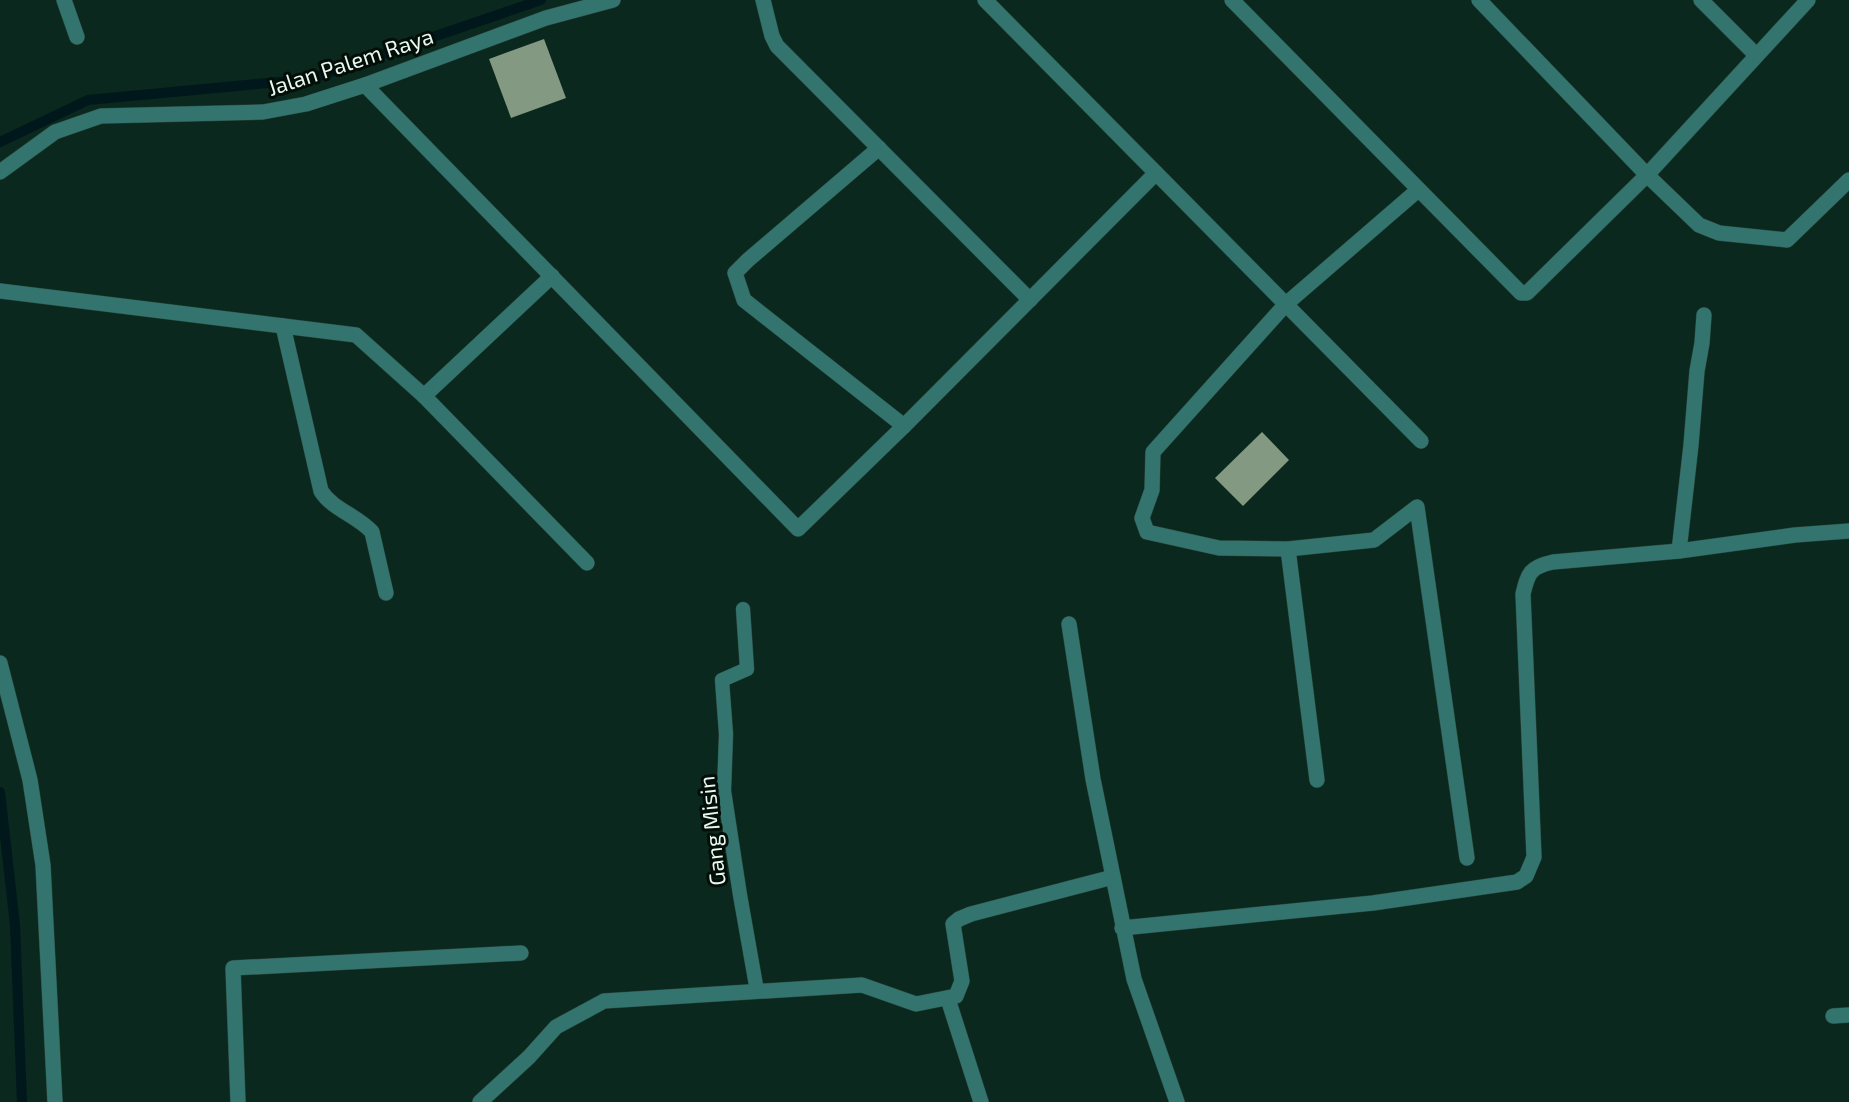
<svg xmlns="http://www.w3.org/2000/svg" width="1849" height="1102" font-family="'Exo 2',sans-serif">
	<rect width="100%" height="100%" fill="#0a281d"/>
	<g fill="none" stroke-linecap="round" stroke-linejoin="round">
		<!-- stream -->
		<g stroke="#00181c" stroke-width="10">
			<polyline points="0,142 88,100 310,79 541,0"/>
			<polyline points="0,792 15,925 22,1102"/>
		</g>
	</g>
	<!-- building -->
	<g fill="#839982">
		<polygon points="544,39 566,98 511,118 489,59"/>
		<polygon points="1262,432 1289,460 1243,506 1215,478"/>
	</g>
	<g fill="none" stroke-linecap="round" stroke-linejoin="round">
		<defs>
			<polyline id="lane" points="743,609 747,669 722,680 726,734 724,791 740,895 757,991"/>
			<g id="street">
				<polyline points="64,0 77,37"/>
				<polyline points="763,0 772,36 777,46 1030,300"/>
				<polyline points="985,0 1421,441"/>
				<polyline points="1232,0 1517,289 1521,293 1527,293 1647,175 1808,0"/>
				<polyline points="1479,0 1647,175 1699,225 1719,233 1787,240 1849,180"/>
				<polyline points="1701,0 1756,55"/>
				<polyline points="365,85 798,529 904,426 1156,173"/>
				<polyline points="879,148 748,260 735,273 744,300 904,426"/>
				<polyline points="0,172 55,132 101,116 263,112 306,104 365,85 546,18 613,0"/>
				<polyline points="1418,190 1286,304 1153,452 1152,490 1142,518 1147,532 1219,548 1288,549 1374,540 1417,507 1467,858"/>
				<polyline points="0,291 356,335 424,396 587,563"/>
				<path d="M283 326 321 491C332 509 358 516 372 532L386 593"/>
				<polyline points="424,396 552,276"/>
				<polyline points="1288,549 1317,780"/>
				<polyline points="1679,551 1691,445 1697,371 1702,343 1704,315"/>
				<polyline points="1069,624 1093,779 1134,979 1177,1102"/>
				<polyline points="0,663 30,780 43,865 55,1102"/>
				<path d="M1122 928 1373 903 1517 882 1526 876 1534 857 1523 594C1528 573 1530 567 1553 562L1679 551 1795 535 1849 531"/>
				<polyline points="948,999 981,1102"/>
				<polyline points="1833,1016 1849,1015"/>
				<polyline points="238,1102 233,968 521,953"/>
				<polyline points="480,1102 529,1057 556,1027 604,1001 862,985 916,1004 956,996 962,981 953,924 959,919 971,914 1113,877"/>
			</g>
		</defs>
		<!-- lane casing -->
		<use href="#lane" stroke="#29453b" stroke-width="15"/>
		<!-- street casing -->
		<use href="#street" stroke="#29453b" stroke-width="16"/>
		<!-- lane -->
		<use href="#lane" stroke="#33756e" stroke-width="14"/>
		<!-- street -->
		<use href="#street" stroke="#33756e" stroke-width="15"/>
	</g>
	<g text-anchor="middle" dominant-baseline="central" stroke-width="6" stroke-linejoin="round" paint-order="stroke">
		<!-- street labels -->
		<g font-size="22" fill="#e8f9f1" stroke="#040e09">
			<text transform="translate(350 61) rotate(-18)">Jalan Palem Raya</text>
			<text transform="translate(711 831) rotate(-96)">Gang Misin</text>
		</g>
	</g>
</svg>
